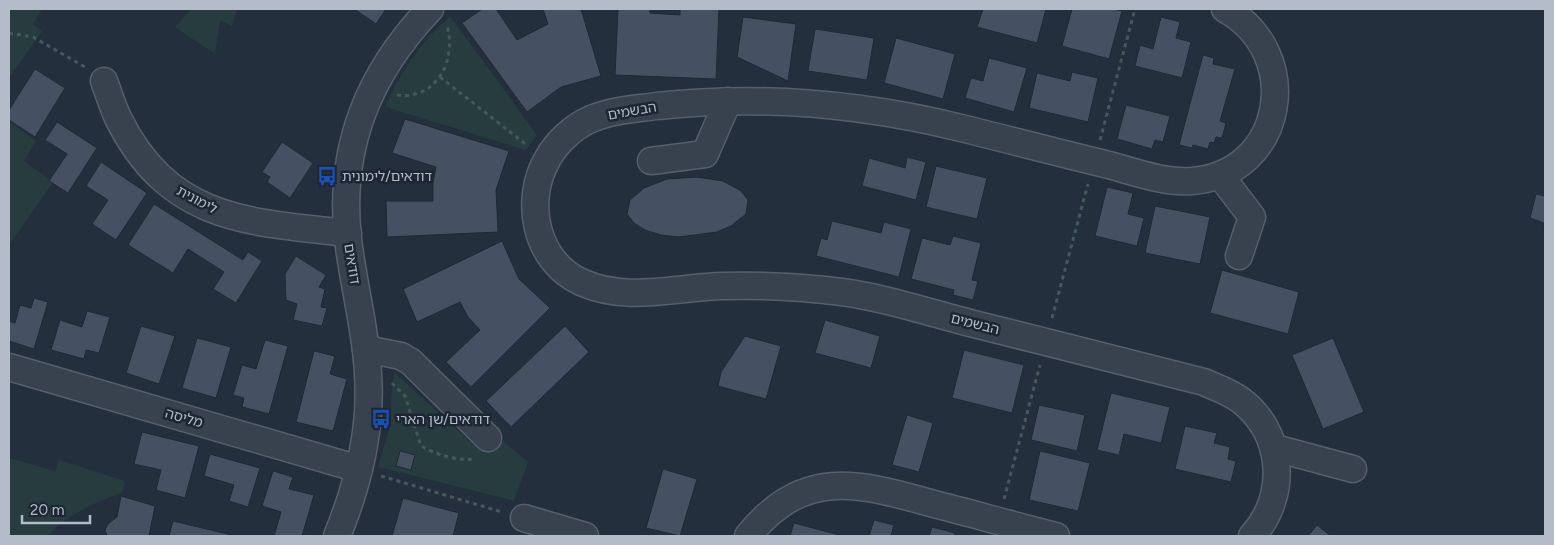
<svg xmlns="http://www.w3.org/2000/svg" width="1554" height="545" font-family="Figtree,'Noto Sans Hebrew',sans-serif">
	<rect width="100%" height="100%" fill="#242f3e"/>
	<!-- green -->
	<g fill="#263c3f">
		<polygon points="9,9 42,9 33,24 42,31 9,78"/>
		<polygon points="191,9 237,9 232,26 220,20 215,54 175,27"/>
		<path d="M450 16 537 135 526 150 385 107C400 72 421 42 450 16Z"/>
		<polygon points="9,122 36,141 24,161 53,182 9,245"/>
		<polygon points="394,372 469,441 475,437 495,450 503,441 528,462 514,501 378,467 388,433"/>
		<path d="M9 458 55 471 59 460 125 481 123 492C94 503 68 514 47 536H9Z"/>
	</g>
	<!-- building -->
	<g fill="#455162" stroke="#1f2835">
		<polygon points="354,9 386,9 376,24"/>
		<polygon points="482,9 496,9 517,40 548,24 543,9 581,9 601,76 561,87 527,112 462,23"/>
		<polygon points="618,9 650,9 650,13 680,15 680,9 719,9 716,79 615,75"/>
		<polygon points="983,9 1046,9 1037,43 977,27"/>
		<polygon points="1072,9 1113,9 1122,11 1109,59 1062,46"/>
		<polygon points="743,17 796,24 788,81 737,57"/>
		<polygon points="1161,17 1180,22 1176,38 1191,42 1182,78 1135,66 1140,45 1153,49"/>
		<polygon points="815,29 874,38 867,80 808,71"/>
		<polygon points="896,38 955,54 943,99 884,83"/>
		<polygon points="1203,55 1214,58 1213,64 1235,69 1220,121 1226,123 1222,138 1216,137 1214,143 1210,142 1208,149 1193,145 1192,148 1179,145"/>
		<polygon points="989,58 1027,68 1014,112 965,98 971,78 983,81"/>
		<polygon points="35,69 65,88 35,137 9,120 9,110"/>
		<polygon points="1072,72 1098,78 1088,122 1029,108 1037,73 1070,81"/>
		<polygon points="1126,105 1170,116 1163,142 1155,140 1152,149 1117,139"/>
		<polygon points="405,119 509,151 496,190 498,232 387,237 386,201 433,201 433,183 436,167 392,153"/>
		<polygon points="57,122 97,148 68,193 49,181 67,154 45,140"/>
		<polygon points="282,142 313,163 290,198 267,182 270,177 262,172"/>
		<polygon points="907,157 926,162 916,200 862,186 869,158 905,168"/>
		<polygon points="101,162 147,193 116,240 92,224 108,200 86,186"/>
		<polygon points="936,166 987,178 977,219 926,207"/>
		<polygon points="697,177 723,181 741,191 748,200 746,214 731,226 717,232 679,237 661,235 645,230 634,223 627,214 630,200 644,188 667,179"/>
		<polygon points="1107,187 1133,193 1128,214 1144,218 1137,246 1095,236"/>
		<polygon points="1536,194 1545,196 1545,243 1544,223 1530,218"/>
		<polygon points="154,204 243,260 248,252 262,261 236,303 213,289 224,272 188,249 173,273 128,245"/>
		<polygon points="1155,206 1210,217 1200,264 1145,253"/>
		<polygon points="832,221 881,233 884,222 911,229 899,277 816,256 821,238 827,240"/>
		<polygon points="953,236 981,243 972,280 978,281 973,300 953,295 954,290 911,279 922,238 950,245"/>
		<polygon points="502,241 519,279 550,308 471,387 446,362 480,330 468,317 460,302 417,322 403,289"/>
		<polygon points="296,256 326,275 319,287 325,289 321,307 327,308 322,326 293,320 297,304 286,300 285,274"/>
		<polygon points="1222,270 1299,292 1288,334 1210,313"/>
		<polygon points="34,298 48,302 34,349 9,341 9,321 15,323 20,305 31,308"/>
		<polygon points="87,311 110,317 99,353 86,350 84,359 51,350 60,320 82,327"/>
		<polygon points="825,320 880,336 871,368 815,353"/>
		<polygon points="141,326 175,336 159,384 126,373"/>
		<polygon points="565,326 589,352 511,427 486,401"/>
		<polygon points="745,336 781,346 766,399 718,386 721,372"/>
		<polygon points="197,338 231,347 216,398 182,388"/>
		<polygon points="1333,338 1364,412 1323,429 1292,355"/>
		<polygon points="265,340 288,346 269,414 242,407 244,398 233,395 242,365 256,369"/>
		<polygon points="964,350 1024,365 1012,413 952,398"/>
		<polygon points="314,351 335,356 330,374 347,379 333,431 296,422"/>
		<polygon points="1111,393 1170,407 1161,443 1124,434 1119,455 1097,450"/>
		<polygon points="1039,405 1085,415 1077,451 1031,440"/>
		<polygon points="907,415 933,423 919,472 892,465"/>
		<polygon points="1185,426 1217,433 1214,443 1230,447 1228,459 1236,461 1231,482 1175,469"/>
		<polygon points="142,432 199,446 185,498 156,490 161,470 134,464"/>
		<polygon points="400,451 415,455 411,470 396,466"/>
		<polygon points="1040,451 1090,463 1078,511 1029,500"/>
		<polygon points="210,454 260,468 248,507 229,501 234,485 204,476"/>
		<polygon points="663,469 697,479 680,536 646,528"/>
		<polygon points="273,471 293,477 289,489 314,495 302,536 274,536 281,512 262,506"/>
		<polygon points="121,496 155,506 149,536 107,536 105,530 108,524 117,517"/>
		<polygon points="403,498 459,513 453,536 392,536"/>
		<polygon points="874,520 894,525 891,536 869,536"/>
		<polygon points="173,521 236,536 169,536"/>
		<polygon points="794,523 843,536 790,536"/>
		<polygon points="1317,525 1331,536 1308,536"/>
		<polygon points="932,527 955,533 954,536 929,536"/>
	</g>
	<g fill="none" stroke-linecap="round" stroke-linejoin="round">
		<defs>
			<g id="minor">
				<path d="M1225 9C1305 53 1285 174 1192 181 1164 183 1135 172 1109 165 1059 153 1010 140 961 128 863 104 758 95 657 106 635 109 612 110 591 119 573 127 557 142 548 158 523 200 535 261 581 282 627 303 676 287 723 286 763 285 803 287 842 292 886 298 931 313 974 324 1051 343 1128 363 1204 382 1215 387 1229 392 1239 399 1284 431 1289 496 1252 536"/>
				<path d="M104 81C109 94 113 108 119 120 170 221 248 222 348 233"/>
				<polyline points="651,161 705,154 728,101"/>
				<polyline points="1220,175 1252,217 1239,256"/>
				<polyline points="366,349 401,356 411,362 488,438"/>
				<polyline points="9,367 359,469"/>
				<polyline points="1275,448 1353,469"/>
				<polyline points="524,518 585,536"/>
				<path d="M337 536C358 485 372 430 368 374 366 329 353 284 348 239 338 148 368 74 430 9"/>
				<path d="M748 536C805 465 861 484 938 505 977 515 1016 526 1056 536"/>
			</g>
		</defs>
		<!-- minor casing -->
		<use href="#minor" stroke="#565f6c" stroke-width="29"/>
		<!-- path -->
		<g stroke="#44595c" stroke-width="3" stroke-dasharray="4 4" stroke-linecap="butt">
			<polyline points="9,33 33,37 85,67"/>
			<polyline points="440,77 528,146"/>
			<path d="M397 95C436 100 457 61 447 26"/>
			<polyline points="1100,140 1135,9"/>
			<polyline points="1052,318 1088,184"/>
			<path d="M392 383 405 396 421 446C437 455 457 461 475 459"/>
			<polyline points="381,476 502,512"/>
			<polyline points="1004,499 1040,365"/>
		</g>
		<!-- minor -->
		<use href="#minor" stroke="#38414e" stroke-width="26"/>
	</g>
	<!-- icons -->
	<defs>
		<symbol id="bus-bare" viewBox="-9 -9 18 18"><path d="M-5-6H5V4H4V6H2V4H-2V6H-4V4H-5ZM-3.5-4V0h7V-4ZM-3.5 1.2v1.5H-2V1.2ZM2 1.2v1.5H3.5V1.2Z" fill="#1a4fb4" stroke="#1d2633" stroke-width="2.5" paint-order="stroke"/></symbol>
	</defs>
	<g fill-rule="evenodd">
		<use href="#bus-bare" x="313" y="162" width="28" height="28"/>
		<use href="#bus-bare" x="367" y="405" width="28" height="28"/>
	</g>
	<g text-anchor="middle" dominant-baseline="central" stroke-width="5" stroke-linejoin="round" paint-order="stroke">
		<!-- street labels -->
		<g font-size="14" fill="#b4bcc9" stroke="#1d2633">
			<text transform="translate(632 111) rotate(-10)">הבשמים</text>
			<text transform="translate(197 200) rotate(28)">לימונית</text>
			<text transform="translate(352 264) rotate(81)">דודאים</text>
			<text transform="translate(975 324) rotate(14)">הבשמים</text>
			<text transform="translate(184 418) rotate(16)">מליסה</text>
		</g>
		<!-- poi labels -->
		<g font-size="14" fill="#b4bcc9" stroke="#1d2633" text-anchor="start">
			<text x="342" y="176">דודאים/לימונית</text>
			<text x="396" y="419">דודאים/שן הארי</text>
		</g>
	</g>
	<!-- border -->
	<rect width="1554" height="545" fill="none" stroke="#b4bcc9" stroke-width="20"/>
	<!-- scale -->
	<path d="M22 515v8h68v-8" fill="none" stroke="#b4bcc9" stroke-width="2.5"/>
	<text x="30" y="515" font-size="15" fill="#b4bcc9" stroke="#1d2633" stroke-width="4" paint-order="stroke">20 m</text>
</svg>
